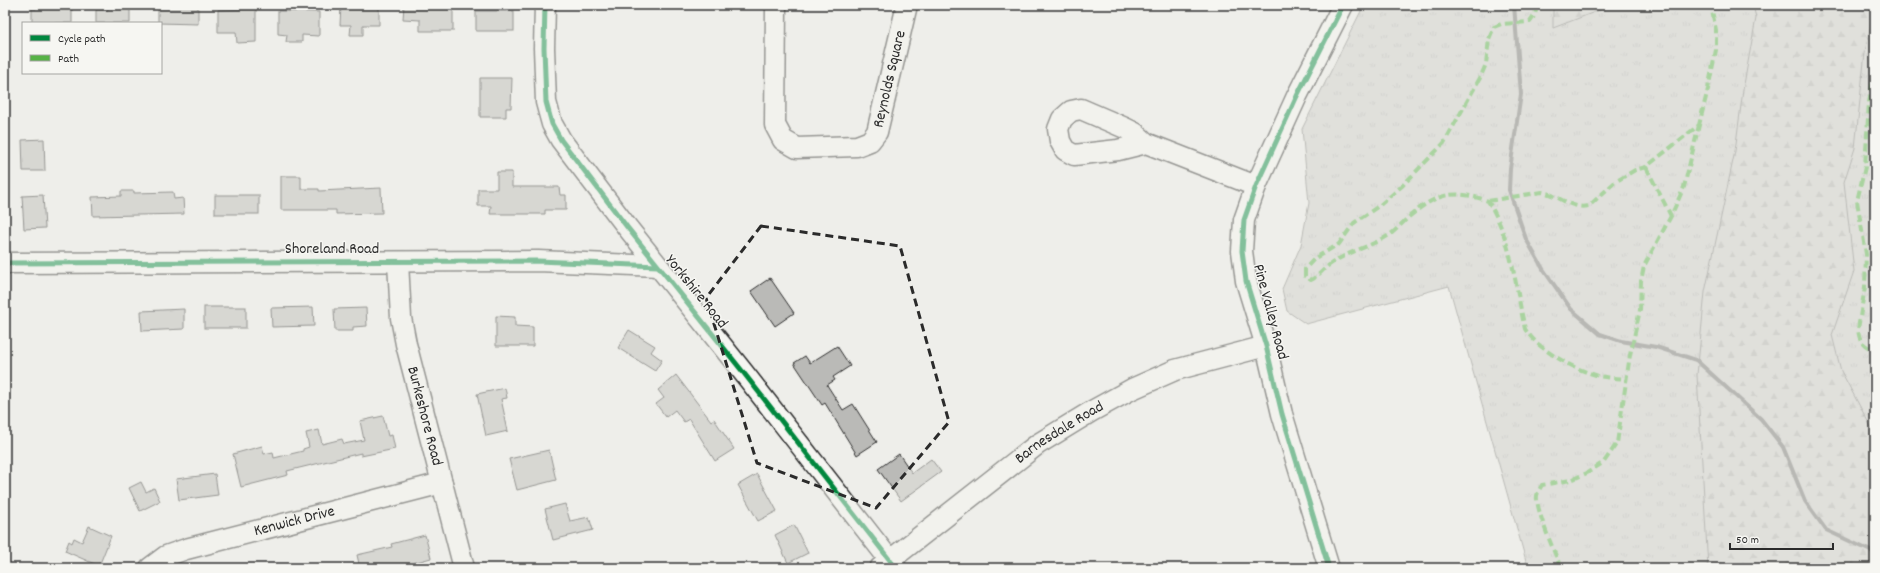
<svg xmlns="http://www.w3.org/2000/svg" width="1880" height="573" font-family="Dekko,sans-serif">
	<defs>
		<pattern id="grass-tufts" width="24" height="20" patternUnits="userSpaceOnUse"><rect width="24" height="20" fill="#cececa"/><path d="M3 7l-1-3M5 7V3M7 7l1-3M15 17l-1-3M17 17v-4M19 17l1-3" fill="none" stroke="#b1b1ae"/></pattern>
		<pattern id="forest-firs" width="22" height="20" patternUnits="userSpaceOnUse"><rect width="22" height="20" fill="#cececa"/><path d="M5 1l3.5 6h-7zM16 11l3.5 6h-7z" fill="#b1b1ae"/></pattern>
	</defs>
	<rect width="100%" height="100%" fill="#eeeeea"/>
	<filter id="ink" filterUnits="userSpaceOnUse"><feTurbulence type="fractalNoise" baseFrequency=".025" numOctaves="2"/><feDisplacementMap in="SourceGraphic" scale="8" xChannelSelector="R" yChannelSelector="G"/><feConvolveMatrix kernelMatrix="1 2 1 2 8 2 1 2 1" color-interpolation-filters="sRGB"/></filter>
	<g filter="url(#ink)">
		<!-- grass -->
		<polygon fill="url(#grass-tufts)" stroke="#7c7c7a" points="1364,5 1875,5 1875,568 1528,568 1449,286 1306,324 1287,311 1282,289 1301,245 1309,203 1302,129"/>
		<!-- forest -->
		<g fill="url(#forest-firs)" stroke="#7c7c7a">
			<polygon points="1555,5 1613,5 1553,28 1553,10"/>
			<polygon points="1753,5 1875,5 1865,52 1855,148 1844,182 1854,271 1832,335 1841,371 1872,429 1875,430 1875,568 1708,568 1697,375 1705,292 1735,151 1743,90 1756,18"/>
		</g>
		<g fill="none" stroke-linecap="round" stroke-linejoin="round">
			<!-- stream -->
			<polyline stroke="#757573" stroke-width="4" points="1514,5 1521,94 1510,169 1509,190 1526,239 1543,269 1571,309 1600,334 1621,341 1656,347 1696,360 1761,419 1783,447 1805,501 1826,530 1875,553"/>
		</g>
		<!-- building -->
		<g fill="#babab7" stroke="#2b2b2b">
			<polygon points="36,5 72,5 72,23 32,23 32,9 36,9"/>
			<polygon points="108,5 130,5 130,23 96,23 96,10 108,10"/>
			<polygon points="158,5 198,5 198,24 158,23"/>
			<polygon points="341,5 379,5 379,25 363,25 363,35 350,35 351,25 340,25"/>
			<polygon points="404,5 453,6 453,31 420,31 420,20 403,19"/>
			<polygon points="256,9 256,42 237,43 236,32 218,32 218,10"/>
			<polygon points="278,11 319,12 319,36 302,35 302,42 286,42 287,35 278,34"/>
			<rect x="476" y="11" width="38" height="20"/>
			<polygon points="480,78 512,78 511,108 506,108 506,117 480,117"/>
			<polygon points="44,139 45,171 23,171 22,140"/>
			<polygon points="497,172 512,172 512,187 559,187 560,195 566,195 566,210 545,210 545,214 490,214 491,206 478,206 478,189 497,189"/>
			<polygon points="281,176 301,176 301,189 319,189 319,191 381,188 382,213 336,214 336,210 281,210"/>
			<polygon points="121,191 134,191 134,193 173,192 174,199 183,198 184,214 93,216 92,197 121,196"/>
			<polygon points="43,195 45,228 24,229 22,196"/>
			<rect x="215" y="195" width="44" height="19"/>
			<polygon points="770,278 794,313 775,326 751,291"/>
			<rect x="204" y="307" width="42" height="21"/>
			<polygon points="313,307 314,326 272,327 271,308"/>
			<polygon points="366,308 367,326 353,327 353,331 335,331 334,309"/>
			<polygon points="184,309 184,329 142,331 141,311"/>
			<polygon points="496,316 515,317 515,326 533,327 533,346 496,346"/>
			<polygon points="629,330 655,346 651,352 662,360 655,371 618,348"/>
			<polygon points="837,346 850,366 833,377 835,380 827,385 843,410 853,404 877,442 857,455 825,403 822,405 794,363 805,356 810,363"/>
			<polygon points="676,375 711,421 714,419 734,449 715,461 689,419 684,422 675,410 666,417 656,404 664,398 658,390"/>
			<polygon points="505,388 507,398 501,399 508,431 486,436 477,394"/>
			<polygon points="383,416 388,436 392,435 395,449 361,456 361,453 287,471 288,475 241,487 233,454 262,446 264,454 273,452 274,458 303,451 303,449 309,447 306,433 319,430 322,444 342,439 344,444 364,440 360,421"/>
			<polygon points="549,450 556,480 517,490 509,459"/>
			<polygon points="899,454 912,473 931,459 941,472 901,501 878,469"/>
			<polygon points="215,474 218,495 179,500 176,479"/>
			<polygon points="757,474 777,511 758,521 738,485"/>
			<polygon points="141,482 146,492 154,488 160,501 140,511 129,488"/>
			<polygon points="565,504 570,521 589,517 593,530 553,540 545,509"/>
			<polygon points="794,525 808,553 788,563 775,535"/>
			<polygon points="89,526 111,536 99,566 65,551 69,541 72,543 74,538 82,542"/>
			<polygon points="425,535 431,558 413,563 414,568 360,568 357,555 392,547 391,544"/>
		</g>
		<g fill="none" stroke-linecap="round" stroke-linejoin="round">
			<defs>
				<g id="minor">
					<polyline points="545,5 544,48 546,102 552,124 561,140 627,227 743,372 896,568"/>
					<path id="s1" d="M776 5 775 125 783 140 797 148 857 146 870 141 877 132 907 5"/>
					<polyline points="1146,143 1135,133 1125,128 1081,109 1071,111 1062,119 1058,129 1060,141 1065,150 1074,155 1118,150 1146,143 1256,186"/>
					<path id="s2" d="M398 262 401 318 406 344 464 568"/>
					<polyline points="5,263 538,261 658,266"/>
					<path id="s3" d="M150 568 166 556 186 549 442 483"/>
					<path id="s4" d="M880 568 1038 444 1092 411 1132 389 1175 370 1266 346"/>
					<polyline points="1329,568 1282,414 1266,346 1246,281 1242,251 1244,220 1256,186 1297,96 1343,5"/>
				</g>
			</defs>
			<!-- minor casing -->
			<use href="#minor" stroke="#2b2b2b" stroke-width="23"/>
			<!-- minor -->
			<use href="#minor" stroke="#f6f6f2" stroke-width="20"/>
			<!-- quiet -->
			<g stroke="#56b246" stroke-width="4" stroke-dasharray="8 4" stroke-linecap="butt">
				<path d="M1537 5 1535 15 1530 22 1501 24 1494 27 1489 39 1486 64 1481 76 1444 143 1402 186 1380 205 1354 223 1339 244 1315 258 1305 269V276L1311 280C1319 276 1324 268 1332 263 1351 250 1374 246 1392 233 1398 228 1404 221 1410 216 1437 193 1454 189 1488 201 1512 240 1515 285 1525 329 1538 350 1575 370 1599 376 1608 378 1617 378 1627 379"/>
				<path d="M1875 71 1869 102 1865 167 1857 201 1866 254 1865 287 1858 329C1859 341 1864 347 1875 350"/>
				<polyline points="1646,167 1671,216"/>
				<path d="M1488 201 1542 192C1559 195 1571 210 1589 206L1615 182 1635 170 1646 167 1699 125 1708 89 1716 50V30L1712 11"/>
				<path d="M1561 568C1554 551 1539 517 1537 500 1536 494 1539 490 1542 485L1571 480 1587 473 1604 462 1617 443 1630 355 1640 310 1641 281 1644 266 1671 216 1684 187 1699 125"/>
			</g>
			<defs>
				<g id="cycleway">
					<polyline points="545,5 544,48 546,102 552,124 561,140 627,227 743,372 896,568"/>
					<polyline points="5,263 538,261 658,266"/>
					<polyline points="1329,568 1282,414 1266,346 1246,281 1242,251 1244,220 1256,186 1297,96 1343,5"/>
				</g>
			</defs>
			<!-- cycleway casing -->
			<use href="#cycleway" stroke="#f6f6f2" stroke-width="8"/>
			<!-- cycleway -->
			<use href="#cycleway" stroke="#00873e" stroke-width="5"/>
		</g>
	</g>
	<!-- marked area -->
	<path d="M0 0H1880V573H0ZM761 226 900 246 949 422 876 508 757 463 706 298Z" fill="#eeeeea" fill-opacity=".55" fill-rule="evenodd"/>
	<path fill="none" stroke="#2b2b2b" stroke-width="3" stroke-dasharray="8 5" stroke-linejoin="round" d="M761 226 900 246 949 422 876 508 757 463 706 298Z"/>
	<g text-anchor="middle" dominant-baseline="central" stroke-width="3" stroke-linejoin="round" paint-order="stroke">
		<!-- street labels -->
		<g font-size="16" fill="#2b2b2b" stroke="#f6f6f2">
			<text stroke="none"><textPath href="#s1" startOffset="293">Reynolds Square</textPath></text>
			<text x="332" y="249">Shoreland Road</text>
			<text transform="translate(696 292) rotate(51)">Yorkshire Road</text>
			<text transform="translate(1270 312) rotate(75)">Pine Valley Road</text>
			<text stroke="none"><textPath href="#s2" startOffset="157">Burkeshore Road</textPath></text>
			<text stroke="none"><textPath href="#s4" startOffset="225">Barnesdale Road</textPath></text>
			<text stroke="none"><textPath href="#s3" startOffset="153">Kenwick Drive</textPath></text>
		</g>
	</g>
	<!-- margin -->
	<rect width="1880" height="573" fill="none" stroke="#f6f6f2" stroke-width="20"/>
	<rect x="10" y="10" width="1860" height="553" fill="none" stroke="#2b2b2b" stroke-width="1.5" filter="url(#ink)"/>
	<!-- legend -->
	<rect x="22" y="22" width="140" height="52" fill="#f6f6f2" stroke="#a5a5a2"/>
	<rect x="30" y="35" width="20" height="6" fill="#00873e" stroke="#a5a5a2"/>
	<text x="58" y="42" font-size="12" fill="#2b2b2b">Cycle path</text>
	<rect x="30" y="55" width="20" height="6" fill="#56b246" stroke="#a5a5a2"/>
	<text x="58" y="62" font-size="12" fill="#2b2b2b">Path</text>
	<!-- scale -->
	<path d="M1730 543v6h103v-6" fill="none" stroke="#2b2b2b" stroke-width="2"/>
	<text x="1736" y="543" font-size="12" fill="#2b2b2b" stroke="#f6f6f2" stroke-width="3" paint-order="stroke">50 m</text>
</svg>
